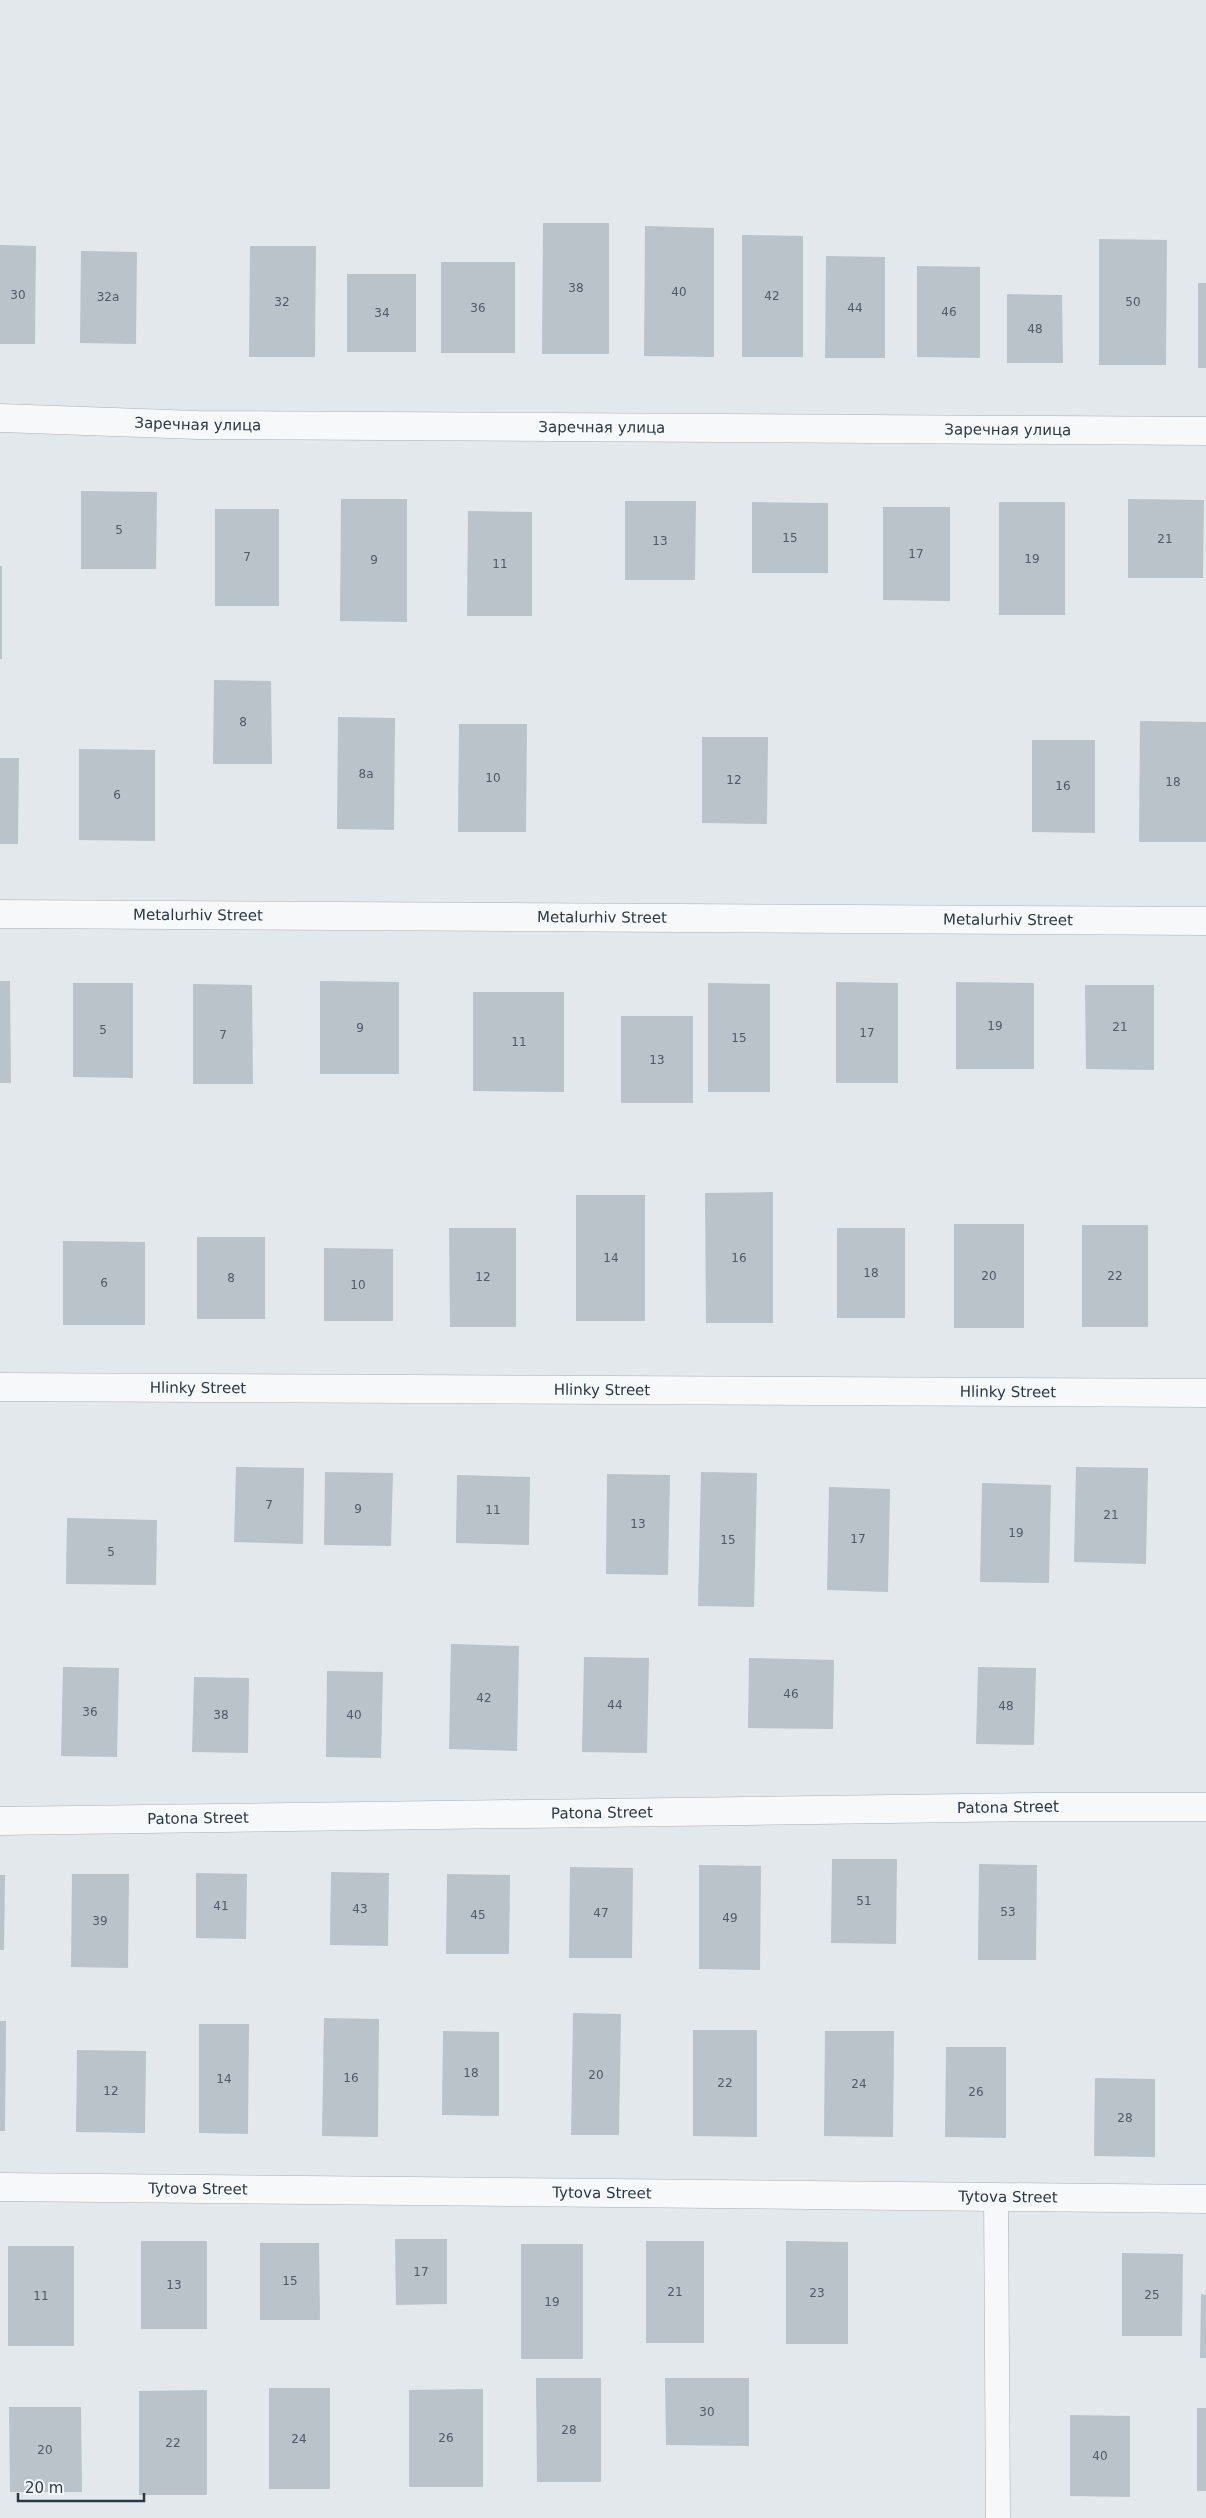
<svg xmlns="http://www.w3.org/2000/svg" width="1206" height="2518" font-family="'DejaVu Sans',sans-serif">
	<rect width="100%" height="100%" fill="#e3e8ec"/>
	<!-- building -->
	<g fill="#bac2ca">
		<polygon points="543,223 609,223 609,354 542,354"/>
		<polygon points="645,226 714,228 714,357 644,356"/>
		<polygon points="742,235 803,236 803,357 742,357"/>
		<polygon points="1099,239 1167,240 1166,365 1099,365"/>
		<polygon points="0,245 36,246 35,344 0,344"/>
		<polygon points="250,246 316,246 315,357 249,357"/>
		<polygon points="81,251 137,252 136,344 80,343"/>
		<polygon points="826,256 885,257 885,358 825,358"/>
		<rect x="441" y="262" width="74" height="91"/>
		<polygon points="917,266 980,267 980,358 917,357"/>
		<rect x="347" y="274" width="69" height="78"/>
		<rect x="1198" y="283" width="8" height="85"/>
		<polygon points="1007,294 1062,295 1063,363 1007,363"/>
		<polygon points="81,491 157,492 156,569 81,569"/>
		<polygon points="341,499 407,499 407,622 340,621"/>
		<polygon points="1128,499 1204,500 1203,578 1128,578"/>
		<polygon points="625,501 696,501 695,580 625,580"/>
		<polygon points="752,502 828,503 828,573 752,573"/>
		<rect x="999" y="502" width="66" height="113"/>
		<polygon points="883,507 950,507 950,601 883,600"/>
		<rect x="215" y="509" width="64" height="97"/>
		<polygon points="468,511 532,512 532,616 467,616"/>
		<rect x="0" y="566" width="2" height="93"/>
		<polygon points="214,680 271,681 272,764 213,764"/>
		<polygon points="338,717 395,718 394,830 337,829"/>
		<polygon points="1140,721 1206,722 1206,842 1139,842"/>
		<polygon points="459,724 527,724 526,832 458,832"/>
		<polygon points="702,737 768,737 767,824 702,823"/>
		<polygon points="1032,740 1095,740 1095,833 1032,832"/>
		<polygon points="79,749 155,750 155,841 79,840"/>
		<polygon points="0,758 19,758 18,844 0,844"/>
		<polygon points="0,981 10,981 11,1083 0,1083"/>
		<polygon points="320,981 399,982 399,1074 320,1074"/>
		<polygon points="836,982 898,983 898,1083 836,1083"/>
		<polygon points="956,982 1034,983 1034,1069 956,1069"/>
		<polygon points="73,983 133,983 133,1078 73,1077"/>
		<polygon points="708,983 770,984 770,1092 708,1092"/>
		<polygon points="193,984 252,985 253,1084 193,1084"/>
		<polygon points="1085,985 1154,985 1154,1070 1086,1069"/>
		<polygon points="473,992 564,992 564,1092 473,1091"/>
		<rect x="621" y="1016" width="72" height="87"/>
		<polygon points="773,1192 773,1323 706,1323 705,1193"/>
		<rect x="576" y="1195" width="69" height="126"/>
		<rect x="954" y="1224" width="70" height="104"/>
		<rect x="1082" y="1225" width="66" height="102"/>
		<polygon points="449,1228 516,1228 516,1327 450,1327"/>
		<rect x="837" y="1228" width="68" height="90"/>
		<rect x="197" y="1237" width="68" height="82"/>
		<polygon points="63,1241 145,1242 145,1325 63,1325"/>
		<polygon points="324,1248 393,1249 393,1321 324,1321"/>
		<polygon points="236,1467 304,1468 303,1544 234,1542"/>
		<polygon points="1076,1467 1148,1468 1146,1564 1074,1562"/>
		<polygon points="325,1472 393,1473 391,1546 324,1545"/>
		<polygon points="701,1472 757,1473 754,1607 698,1606"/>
		<polygon points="607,1474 670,1475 668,1575 606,1574"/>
		<polygon points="457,1475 530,1477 529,1545 456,1543"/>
		<polygon points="982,1483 1051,1485 1049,1583 980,1582"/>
		<polygon points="829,1487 890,1489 888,1592 827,1590"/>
		<polygon points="67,1518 157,1520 156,1585 66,1584"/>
		<polygon points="451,1644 519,1646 517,1751 449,1749"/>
		<polygon points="584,1657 649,1658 647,1753 582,1752"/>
		<polygon points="749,1658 834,1660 833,1729 748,1728"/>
		<polygon points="63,1667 119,1668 117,1757 61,1756"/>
		<polygon points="978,1667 1036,1668 1034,1745 976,1744"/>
		<polygon points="327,1671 383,1672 381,1758 326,1757"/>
		<polygon points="194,1677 249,1678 248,1753 192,1752"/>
		<polygon points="832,1859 897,1859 896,1944 831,1943"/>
		<polygon points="979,1864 1037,1865 1036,1960 978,1960"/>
		<polygon points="699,1865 761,1866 760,1970 699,1969"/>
		<polygon points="570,1867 633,1868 632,1958 569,1958"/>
		<polygon points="331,1872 389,1873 388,1946 330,1945"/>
		<polygon points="196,1873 247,1874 246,1939 196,1938"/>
		<polygon points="72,1874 129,1874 128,1968 71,1967"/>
		<polygon points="447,1874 510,1875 509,1954 446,1954"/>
		<polygon points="0,1875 5,1875 4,1950 0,1950"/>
		<polygon points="573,2013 621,2014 619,2135 571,2135"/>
		<polygon points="324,2018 379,2019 378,2137 322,2136"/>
		<polygon points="0,2021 6,2021 5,2131 0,2131"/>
		<polygon points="199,2024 249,2024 248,2134 199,2133"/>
		<polygon points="693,2030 757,2030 757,2137 693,2136"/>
		<polygon points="443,2031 499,2032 499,2116 442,2115"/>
		<polygon points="825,2031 894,2031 893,2137 824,2136"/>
		<polygon points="946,2047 1006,2047 1006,2138 945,2137"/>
		<polygon points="77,2050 146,2051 145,2133 76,2132"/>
		<polygon points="1095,2078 1155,2079 1155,2157 1094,2156"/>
		<polygon points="395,2239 447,2239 447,2304 396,2305"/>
		<rect x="141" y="2241" width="66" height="88"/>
		<rect x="646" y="2241" width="58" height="102"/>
		<polygon points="786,2241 848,2242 848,2344 786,2344"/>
		<polygon points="260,2243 319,2243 320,2320 260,2320"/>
		<rect x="521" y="2244" width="62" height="115"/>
		<rect x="8" y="2246" width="66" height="100"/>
		<polygon points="1122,2253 1183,2254 1182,2336 1122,2336"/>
		<polygon points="1201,2294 1206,2295 1206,2358 1200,2358"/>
		<polygon points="536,2378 601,2378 601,2482 537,2482"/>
		<polygon points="665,2378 749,2378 749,2446 666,2445"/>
		<rect x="269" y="2388" width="61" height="101"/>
		<polygon points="483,2389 483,2487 409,2487 409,2390"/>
		<polygon points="207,2390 207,2495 139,2495 139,2391"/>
		<polygon points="9,2407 81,2407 82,2492 10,2492"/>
		<rect x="1197" y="2408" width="9" height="83"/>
		<polygon points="1070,2415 1130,2416 1130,2497 1070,2496"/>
	</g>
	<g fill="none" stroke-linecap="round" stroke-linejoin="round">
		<defs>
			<polyline id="service" points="996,2196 998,2518"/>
			<g id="minor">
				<path id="s1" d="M0 418 198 425 1206 431"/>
				<path id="s2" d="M0 914 1206 921"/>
				<path id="s3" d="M0 1387 1206 1393"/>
				<path id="s4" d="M0 1821 1037 1807H1206"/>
				<path id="s5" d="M0 2187 1206 2199"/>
			</g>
		</defs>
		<!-- service casing -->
		<use href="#service" stroke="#a8b0b7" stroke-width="25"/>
		<!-- minor casing -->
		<use href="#minor" stroke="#a8b0b7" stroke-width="29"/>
		<!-- service -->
		<use href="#service" stroke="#f6f8fa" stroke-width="24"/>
		<!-- minor -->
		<use href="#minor" stroke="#f6f8fa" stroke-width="28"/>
	</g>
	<g text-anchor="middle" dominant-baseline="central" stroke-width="4.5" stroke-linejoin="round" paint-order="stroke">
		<!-- number labels -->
		<g font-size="12" fill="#4e5a67">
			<text x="576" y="288">38</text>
			<text x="679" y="292">40</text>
			<text x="18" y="295">30</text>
			<text x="772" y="296">42</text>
			<text x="108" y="297">32а</text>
			<text x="282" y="302">32</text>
			<text x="1133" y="302">50</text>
			<text x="478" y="308">36</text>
			<text x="855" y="308">44</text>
			<text x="949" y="312">46</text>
			<text x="382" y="313">34</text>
			<text x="1035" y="329">48</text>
			<text x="119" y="530">5</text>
			<text x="790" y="538">15</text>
			<text x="1165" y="539">21</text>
			<text x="660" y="541">13</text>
			<text x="916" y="554">17</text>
			<text x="247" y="557">7</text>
			<text x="1032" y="559">19</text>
			<text x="374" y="560">9</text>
			<text x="500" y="564">11</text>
			<text x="243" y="722">8</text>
			<text x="366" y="774">8а</text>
			<text x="493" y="778">10</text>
			<text x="734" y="780">12</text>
			<text x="1173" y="782">18</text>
			<text x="1063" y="786">16</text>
			<text x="117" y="795">6</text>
			<text x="995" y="1026">19</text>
			<text x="1120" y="1027">21</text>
			<text x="360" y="1028">9</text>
			<text x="103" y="1030">5</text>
			<text x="867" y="1033">17</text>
			<text x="223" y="1035">7</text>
			<text x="739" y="1038">15</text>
			<text x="519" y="1042">11</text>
			<text x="657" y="1060">13</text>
			<text x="611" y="1258">14</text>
			<text x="739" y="1258">16</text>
			<text x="871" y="1273">18</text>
			<text x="989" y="1276">20</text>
			<text x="1115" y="1276">22</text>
			<text x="483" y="1277">12</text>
			<text x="231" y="1278">8</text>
			<text x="104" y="1283">6</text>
			<text x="358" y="1285">10</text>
			<text x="269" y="1505">7</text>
			<text x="358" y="1509">9</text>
			<text x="493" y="1510">11</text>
			<text x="1111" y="1515">21</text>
			<text x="638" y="1524">13</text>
			<text x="1016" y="1533">19</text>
			<text x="858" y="1539">17</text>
			<text x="728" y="1540">15</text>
			<text x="111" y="1552">5</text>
			<text x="791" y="1694">46</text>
			<text x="484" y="1698">42</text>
			<text x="615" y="1705">44</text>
			<text x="1006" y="1706">48</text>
			<text x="90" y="1712">36</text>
			<text x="221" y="1715">38</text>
			<text x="354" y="1715">40</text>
			<text x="864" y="1901">51</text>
			<text x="221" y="1906">41</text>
			<text x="360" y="1909">43</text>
			<text x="1008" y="1912">53</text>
			<text x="601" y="1913">47</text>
			<text x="478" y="1915">45</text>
			<text x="730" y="1918">49</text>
			<text x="100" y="1921">39</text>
			<text x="471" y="2073">18</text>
			<text x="596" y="2075">20</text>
			<text x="351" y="2078">16</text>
			<text x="224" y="2079">14</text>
			<text x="725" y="2083">22</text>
			<text x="859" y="2084">24</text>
			<text x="111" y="2091">12</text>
			<text x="976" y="2092">26</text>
			<text x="1125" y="2118">28</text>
			<text x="421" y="2272">17</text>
			<text x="290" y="2281">15</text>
			<text x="174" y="2285">13</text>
			<text x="675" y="2292">21</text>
			<text x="817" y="2293">23</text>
			<text x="1152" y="2295">25</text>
			<text x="41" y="2296">11</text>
			<text x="552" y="2302">19</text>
			<text x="707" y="2412">30</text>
			<text x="569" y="2430">28</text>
			<text x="446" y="2438">26</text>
			<text x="299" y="2439">24</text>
			<text x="173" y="2443">22</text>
			<text x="45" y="2450">20</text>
			<text x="1100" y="2456">40</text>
		</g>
		<!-- street labels -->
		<g font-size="15" fill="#2a3846" stroke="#f3f7f9">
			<text stroke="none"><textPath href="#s1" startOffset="198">Заречная улица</textPath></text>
			<text stroke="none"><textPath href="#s1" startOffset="602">Заречная улица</textPath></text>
			<text stroke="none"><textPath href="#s1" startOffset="1008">Заречная улица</textPath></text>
			<text stroke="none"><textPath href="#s2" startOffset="198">Metalurhiv Street</textPath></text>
			<text stroke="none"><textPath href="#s2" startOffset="602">Metalurhiv Street</textPath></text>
			<text stroke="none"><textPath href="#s2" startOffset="1008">Metalurhiv Street</textPath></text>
			<text stroke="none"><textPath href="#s3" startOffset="198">Hlinky Street</textPath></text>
			<text stroke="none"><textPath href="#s3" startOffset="602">Hlinky Street</textPath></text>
			<text stroke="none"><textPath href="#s3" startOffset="1008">Hlinky Street</textPath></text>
			<text stroke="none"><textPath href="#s4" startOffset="1008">Patona Street</textPath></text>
			<text stroke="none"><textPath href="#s4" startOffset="602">Patona Street</textPath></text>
			<text stroke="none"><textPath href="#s4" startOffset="198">Patona Street</textPath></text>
			<text stroke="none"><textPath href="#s5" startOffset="198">Tytova Street</textPath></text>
			<text stroke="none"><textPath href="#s5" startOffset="602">Tytova Street</textPath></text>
			<text stroke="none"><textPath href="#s5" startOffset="1008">Tytova Street</textPath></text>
		</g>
	</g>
	<!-- scale -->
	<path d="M18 2493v8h126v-8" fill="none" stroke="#2a3846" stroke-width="2.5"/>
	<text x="25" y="2493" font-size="15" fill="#2a3846" stroke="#f3f7f9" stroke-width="4" paint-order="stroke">20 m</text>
</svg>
